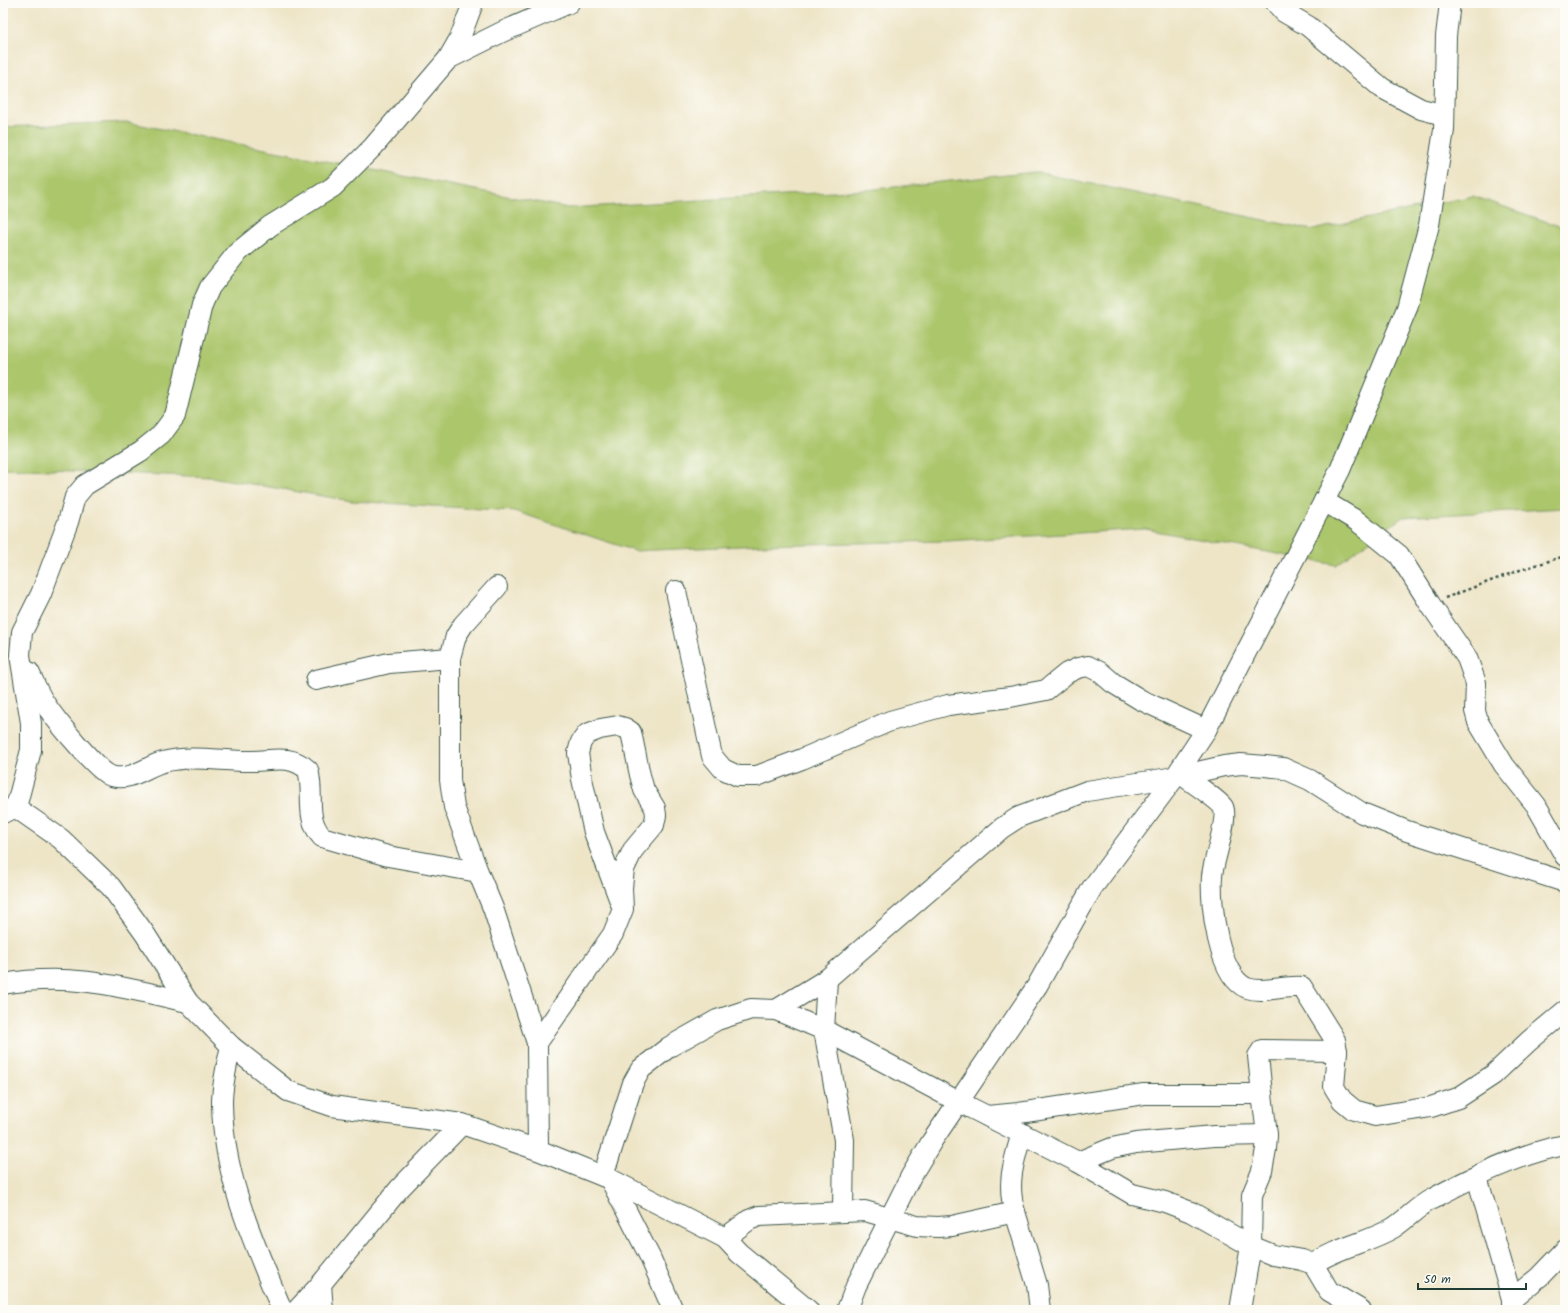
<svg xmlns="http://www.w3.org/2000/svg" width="1568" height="1313" font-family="Kalam,sans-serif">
	<rect width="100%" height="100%" fill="#fdfcf7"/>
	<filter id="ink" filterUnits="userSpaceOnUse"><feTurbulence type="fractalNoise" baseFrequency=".025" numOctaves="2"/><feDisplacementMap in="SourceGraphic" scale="8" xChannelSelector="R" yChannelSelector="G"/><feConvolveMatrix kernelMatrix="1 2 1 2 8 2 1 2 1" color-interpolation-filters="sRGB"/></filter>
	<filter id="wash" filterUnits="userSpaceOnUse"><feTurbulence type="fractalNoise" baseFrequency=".012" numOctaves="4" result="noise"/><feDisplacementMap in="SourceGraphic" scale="16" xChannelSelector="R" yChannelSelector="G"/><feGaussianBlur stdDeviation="0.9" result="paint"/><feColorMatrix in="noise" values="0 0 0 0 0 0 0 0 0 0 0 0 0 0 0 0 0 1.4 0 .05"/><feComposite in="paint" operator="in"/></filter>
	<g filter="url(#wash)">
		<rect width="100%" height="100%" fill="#eee5c7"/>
		<!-- green -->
		<polygon fill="#acc66c" stroke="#668250" points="126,122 568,208 866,190 1035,172 1312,230 1473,196 1565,228 1565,508 1403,517 1336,565 1145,529 948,541 762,545 635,551 514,511 351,501 211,477 3,468 3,127"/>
	</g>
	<g filter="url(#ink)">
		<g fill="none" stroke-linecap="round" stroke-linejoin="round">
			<defs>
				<g id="minor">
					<polyline points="1276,3 1284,12 1308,26 1382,88 1421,109 1444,115"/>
					<polyline points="448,59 502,32 569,3"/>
					<polyline points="1324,501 1357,521 1399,555 1430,604 1467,658 1476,683 1475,711 1478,722 1504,765 1536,805 1565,856"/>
					<polyline points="676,591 712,756 723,769 738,776 757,776 802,759 890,721 948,705 1010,697 1046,690 1067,673 1078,668 1088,666 1100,672 1113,683 1141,700 1206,730"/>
					<path d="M29 672C34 682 38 693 44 702 53 717 97 771 111 776 131 782 146 766 163 762 193 754 224 762 254 761 275 760 291 755 308 770 315 794 304 817 322 837L388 856 478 872 493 908 537 1043 538 1150"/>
					<polyline points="316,680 389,663 450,658"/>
					<path d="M1182 775C1190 781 1219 800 1223 807 1229 819 1213 861 1212 876 1210 904 1218 977 1247 988 1264 994 1284 985 1302 987L1335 1040 1337 1051 1334 1087 1342 1100 1354 1110 1375 1116 1431 1107 1458 1098 1493 1075 1529 1041 1565 1011"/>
					<polyline points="15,807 61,839 111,887 145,934 188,1002 231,1046 288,1091 332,1106 462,1124 538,1150 610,1179 725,1238 739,1253 808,1310"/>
					<polyline points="3,813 15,807 18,800 31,750 31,723 20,655 22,632 41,594 68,522 75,497 85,485 141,451 161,435 175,416 202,305 210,287 237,253 270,226 333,187 373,147 448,59 460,38 473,3"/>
					<polyline points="478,872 454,807 450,780 450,658 456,636 463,625 497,587"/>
					<polyline points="827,979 824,1030 844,1140 843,1212"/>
					<path d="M3 984C71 972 122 987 188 1002"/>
					<polyline points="776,1010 827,979 1002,828 1019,817 1087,791 1175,777 1224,766 1241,764 1265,766 1283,768 1310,780 1362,813 1407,831 1565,882"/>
					<polyline points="537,1043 613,934 623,909 622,888 624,869 633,850 654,825 656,815 655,808 644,790 640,775 631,732 625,728 618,726 600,729 587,734 581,742 578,753 582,779 594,832 623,909"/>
					<path d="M231 1046C227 1064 222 1084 222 1103 223 1177 254 1243 282 1310"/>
					<polyline points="1262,1094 1258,1056 1262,1050 1337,1051"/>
					<polyline points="987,1116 1019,1113 1144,1094 1262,1094 1267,1135 1266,1149 1262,1171 1252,1195 1251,1246 1240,1310"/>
					<polyline points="1078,1162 1112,1148 1136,1143 1214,1136 1267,1135"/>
					<polyline points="603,1176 633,1083 641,1069 669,1047 717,1020 751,1009 776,1010 824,1030 959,1102 1078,1162 1132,1194 1165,1202 1191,1212 1251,1246 1273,1255 1302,1260 1313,1264 1329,1291 1361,1310"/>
					<polyline points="1477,1177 1512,1299"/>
					<polyline points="610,1179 650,1257 673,1310"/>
					<polyline points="1015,1212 1037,1285 1040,1310"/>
					<path d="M725 1238 749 1220 759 1216 865 1211 917 1226 938 1227 952 1226 1015 1212C1006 1184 1014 1160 1022 1133"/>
					<path d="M1313 1264C1338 1247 1367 1243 1393 1228 1407 1219 1418 1206 1432 1199 1470 1178 1522 1153 1565 1145"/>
					<polyline points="321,1284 323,1310"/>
					<polyline points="297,1310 321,1284 399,1189 462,1124"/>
					<polyline points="847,1310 856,1286 911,1176 932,1141 1037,986 1092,888 1175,777 1206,730 1340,470 1407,308 1429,225 1444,130 1446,36 1450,3"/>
					<polyline points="1512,1310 1512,1299 1539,1277 1565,1250"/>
				</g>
			</defs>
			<!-- minor casing -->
			<use href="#minor" stroke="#3e564a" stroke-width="22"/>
			<!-- path -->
			<polyline stroke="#3e564a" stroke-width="2.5" stroke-dasharray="3 3" stroke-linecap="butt" points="1445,598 1520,570 1565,556"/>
			<!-- minor -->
			<use href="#minor" stroke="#fff" stroke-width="20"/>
		</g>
	</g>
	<!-- margin -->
	<rect width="1568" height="1313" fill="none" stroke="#fdfcf7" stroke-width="16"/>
	<!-- scale -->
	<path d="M1418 1283v6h108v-6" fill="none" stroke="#1f3d34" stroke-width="2"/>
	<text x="1424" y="1283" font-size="12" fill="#1f3d34" stroke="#fdfcf7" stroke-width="3" paint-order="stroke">50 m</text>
</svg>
